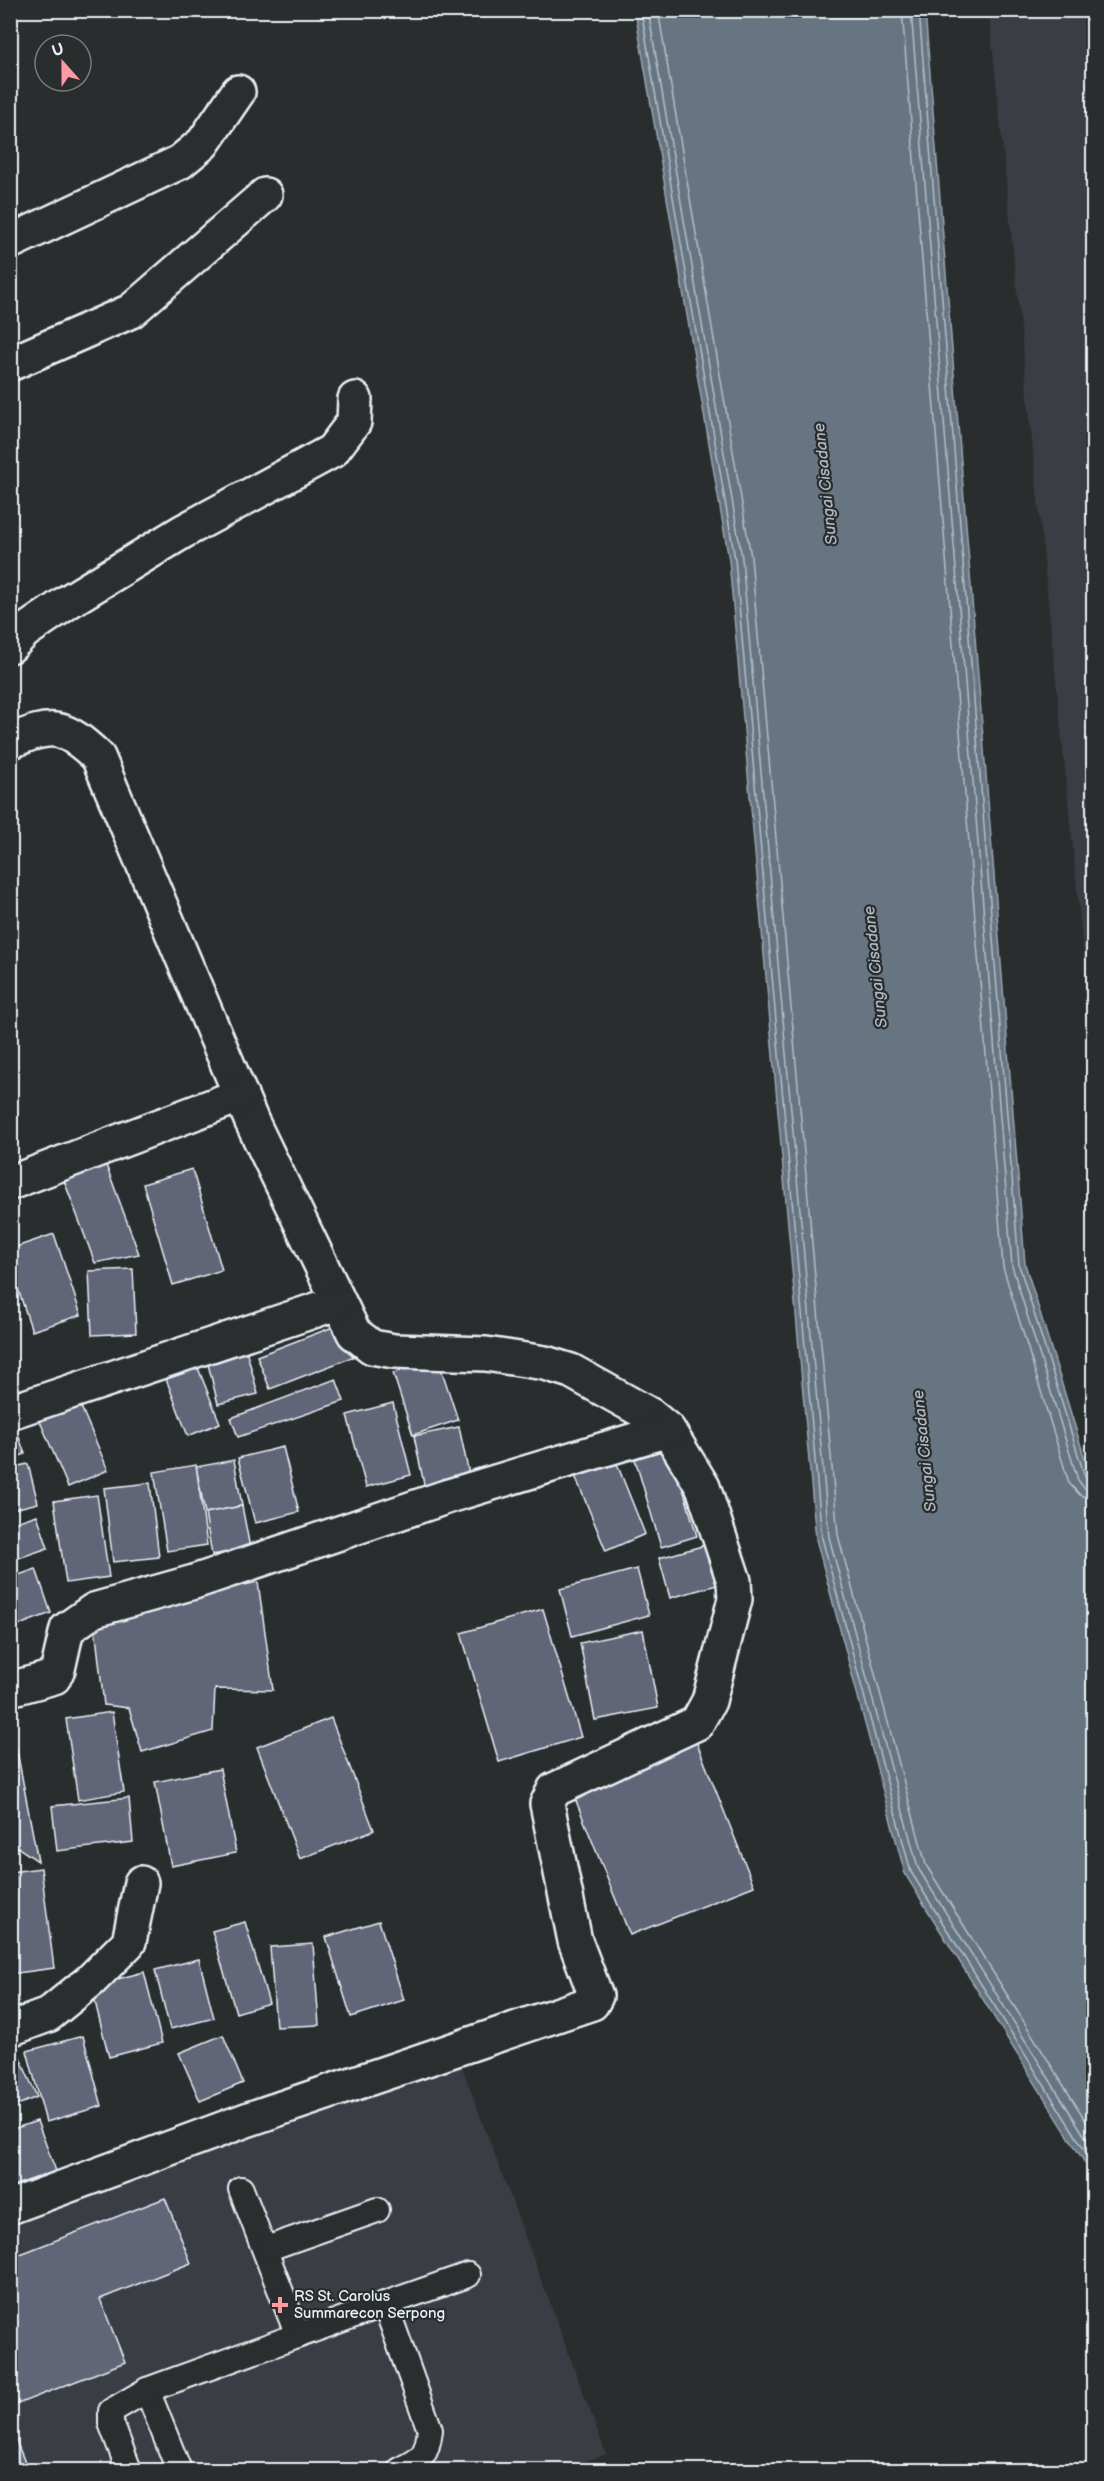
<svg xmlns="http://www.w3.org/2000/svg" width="1104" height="2481" font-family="'Balsamiq Sans',sans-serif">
	<rect width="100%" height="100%" fill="#2a2d2e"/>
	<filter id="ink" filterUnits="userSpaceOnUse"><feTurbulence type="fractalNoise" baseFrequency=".0167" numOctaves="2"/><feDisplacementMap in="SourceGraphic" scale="12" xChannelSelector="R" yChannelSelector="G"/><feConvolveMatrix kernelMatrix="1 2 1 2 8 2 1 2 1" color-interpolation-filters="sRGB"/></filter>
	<g filter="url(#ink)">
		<!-- built -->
		<g fill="#3a3e44">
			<polygon points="989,11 1093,11 1093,1024 1088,999"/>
			<polygon points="459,2059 606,2454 562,2470 11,2470 11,2221"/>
		</g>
		<!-- water -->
		<polygon fill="#667581" stroke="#9aa7b1" stroke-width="1.5" points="635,11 925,11 1025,1264 1093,1485 1093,2176 905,1874 816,1539 729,560"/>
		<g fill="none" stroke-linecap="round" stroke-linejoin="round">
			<!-- shore -->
			<g stroke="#b4bfc8" stroke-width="1.5">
				<polyline points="641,10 735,559 822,1538 911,1872 1094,2165"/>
				<polyline points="648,10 742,558 829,1537 918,1868 1094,2151"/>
				<polyline points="658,10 751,557 838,1535 926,1865 1094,2134"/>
				<polyline points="902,10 1003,1267 1069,1483 1080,1495 1094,1499"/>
				<polyline points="911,10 1012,1266 1078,1480 1084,1488 1094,1490"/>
				<polyline points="919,10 1019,1265 1085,1477 1094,1482"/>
			</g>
		</g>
		<!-- building -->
		<g fill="#606577" stroke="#e8f1f8" stroke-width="1.5">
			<polygon points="102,1154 139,1254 95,1263 62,1175"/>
			<polygon points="192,1169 222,1270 173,1285 143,1184"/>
			<polygon points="54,1234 81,1315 32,1331 10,1265 10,1249"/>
			<polygon points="133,1269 136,1333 92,1335 89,1271"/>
			<polygon points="341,1324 353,1357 270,1389 257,1356"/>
			<polygon points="244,1342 258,1394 218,1404 205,1352"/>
			<polygon points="192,1353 220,1423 188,1436 161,1366"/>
			<polygon points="438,1359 458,1420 413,1435 393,1373"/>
			<polygon points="336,1379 344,1401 238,1437 231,1418"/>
			<polygon points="79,1402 108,1470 68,1487 39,1419"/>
			<polygon points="393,1403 411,1475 366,1487 347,1415"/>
			<polygon points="15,1426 25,1454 10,1460 10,1427"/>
			<polygon points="459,1427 470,1479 425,1489 414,1436"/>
			<polygon points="283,1447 299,1512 255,1523 238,1458"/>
			<polygon points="671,1448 697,1536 661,1547 635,1459"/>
			<polygon points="613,1454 645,1534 606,1551 573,1471"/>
			<polygon points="234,1460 242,1506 205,1513 196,1467"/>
			<polygon points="28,1464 38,1503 10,1510 10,1468"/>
			<polygon points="196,1465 207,1545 167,1551 154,1472"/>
			<polygon points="150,1483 159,1557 113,1562 104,1488"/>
			<polygon points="97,1495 109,1577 66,1583 54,1501"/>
			<polygon points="242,1506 250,1548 212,1555 205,1513"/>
			<polygon points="37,1515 48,1548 10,1561 10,1524"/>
			<polygon points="713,1543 724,1583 670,1598 659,1558"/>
			<polygon points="36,1569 51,1613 19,1625 10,1601 10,1578"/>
			<polygon points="637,1569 649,1615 572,1636 560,1589"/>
			<polygon points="258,1582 273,1690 215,1689 213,1731 142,1752 129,1708 104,1705 94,1618"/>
			<polygon points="543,1609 581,1737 499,1762 461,1633"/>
			<polygon points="643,1630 658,1708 595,1720 580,1643"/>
			<polygon points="112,1712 124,1792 78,1800 66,1719"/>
			<polygon points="10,1714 38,1861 10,1842"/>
			<polygon points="331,1718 374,1830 300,1859 257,1747"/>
			<polygon points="694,1736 754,1886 630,1935 570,1786"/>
			<polygon points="220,1769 236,1853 171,1866 155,1782"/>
			<polygon points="129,1798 133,1842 57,1851 52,1806"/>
			<polygon points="41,1868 54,1968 10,1974 10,1872"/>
			<polygon points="379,1921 404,2000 351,2017 326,1937"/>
			<polygon points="245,1922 269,2003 236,2013 212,1931"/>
			<polygon points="313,1944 319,2025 276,2027 270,1947"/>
			<polygon points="199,1959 214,2018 170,2029 155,1970"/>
			<polygon points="144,1972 162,2043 109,2057 91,1986"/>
			<polygon points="223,2035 243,2083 200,2101 179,2053"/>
			<polygon points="83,2036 102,2106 46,2122 27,2051"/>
			<polygon points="15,2046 37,2097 10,2108 10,2048"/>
			<polygon points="37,2121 56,2171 10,2187 10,2130"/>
			<polygon points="165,2198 191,2263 100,2299 125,2362 10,2407 10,2258"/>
			<polygon points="10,2426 28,2470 10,2470"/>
		</g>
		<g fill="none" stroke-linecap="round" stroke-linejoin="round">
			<defs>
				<g id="service">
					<polyline points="241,2189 298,2336"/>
					<polyline points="266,2249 377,2210"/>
					<polyline points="385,2304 468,2275"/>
					<polyline points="147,2390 179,2470"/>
					<path d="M129 2470 111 2423V2411L147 2390 385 2304 430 2430C427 2455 423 2459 400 2470"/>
				</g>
				<g id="minor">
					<polyline points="10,242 180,162 203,143 238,92"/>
					<polyline points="10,364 131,311 265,195"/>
					<polyline points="10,646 25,631 69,601 182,532 332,451 354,422 355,399"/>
					<path d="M10 742C53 722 65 726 98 757L252 1122 354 1333 372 1347 394 1351 486 1354 545 1363 571 1371 650 1415 668 1430 703 1487 734 1581 735 1599 709 1701 697 1723 554 1790 547 1804 575 1941 596 1996 592 2003 249 2119 10 2207"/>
					<polyline points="10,1183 241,1095"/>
					<polyline points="10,1412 337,1303"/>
					<polyline points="10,1689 54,1677 58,1669 67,1629 94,1610 194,1582 449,1496 668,1430"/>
					<polyline points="10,2029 48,2015 91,1980 129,1942 141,1883"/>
				</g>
			</defs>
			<!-- service casing -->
			<use href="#service" stroke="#e8f1f8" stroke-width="28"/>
			<!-- minor casing -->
			<use href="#minor" stroke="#e8f1f8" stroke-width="38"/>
			<!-- service -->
			<use href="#service" stroke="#2a2d2e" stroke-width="24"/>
			<!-- minor -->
			<use href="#minor" stroke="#2a2d2e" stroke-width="33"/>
		</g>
	</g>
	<!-- markers -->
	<path fill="#ff9aa2" stroke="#2a2d2e" stroke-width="2" d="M277 2296h6v6h6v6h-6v6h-6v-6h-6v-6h6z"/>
	<g text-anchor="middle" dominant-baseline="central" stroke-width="4.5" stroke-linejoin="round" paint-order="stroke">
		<!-- poi labels -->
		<g font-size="15" fill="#e8f1f8" stroke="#2a2d2e" text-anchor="start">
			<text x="294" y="2296">RS St. Carolus<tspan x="294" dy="17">Summarecon Serpong</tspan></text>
		</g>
		<!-- water labels -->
		<g font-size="16" font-style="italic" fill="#aeb9c2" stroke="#2a2d2e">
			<text transform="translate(826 484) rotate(-96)">Sungai Cisadane</text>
			<text transform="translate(876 967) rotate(-96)">Sungai Cisadane</text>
			<text transform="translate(925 1451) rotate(-96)">Sungai Cisadane</text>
		</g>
	</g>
	<!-- margin -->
	<rect width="1104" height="2481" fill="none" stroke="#2a2d2e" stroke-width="36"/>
	<rect x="18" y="18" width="1068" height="2445" fill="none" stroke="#e8f1f8" stroke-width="2" filter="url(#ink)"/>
	<!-- north arrow -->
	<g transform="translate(63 63) rotate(339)"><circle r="28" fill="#2a2d2e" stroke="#767b7f" stroke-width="1.5"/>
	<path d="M0-4.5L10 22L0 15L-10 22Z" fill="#ff9aa2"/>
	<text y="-9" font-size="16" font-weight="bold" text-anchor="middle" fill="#e8f1f8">U</text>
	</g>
</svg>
